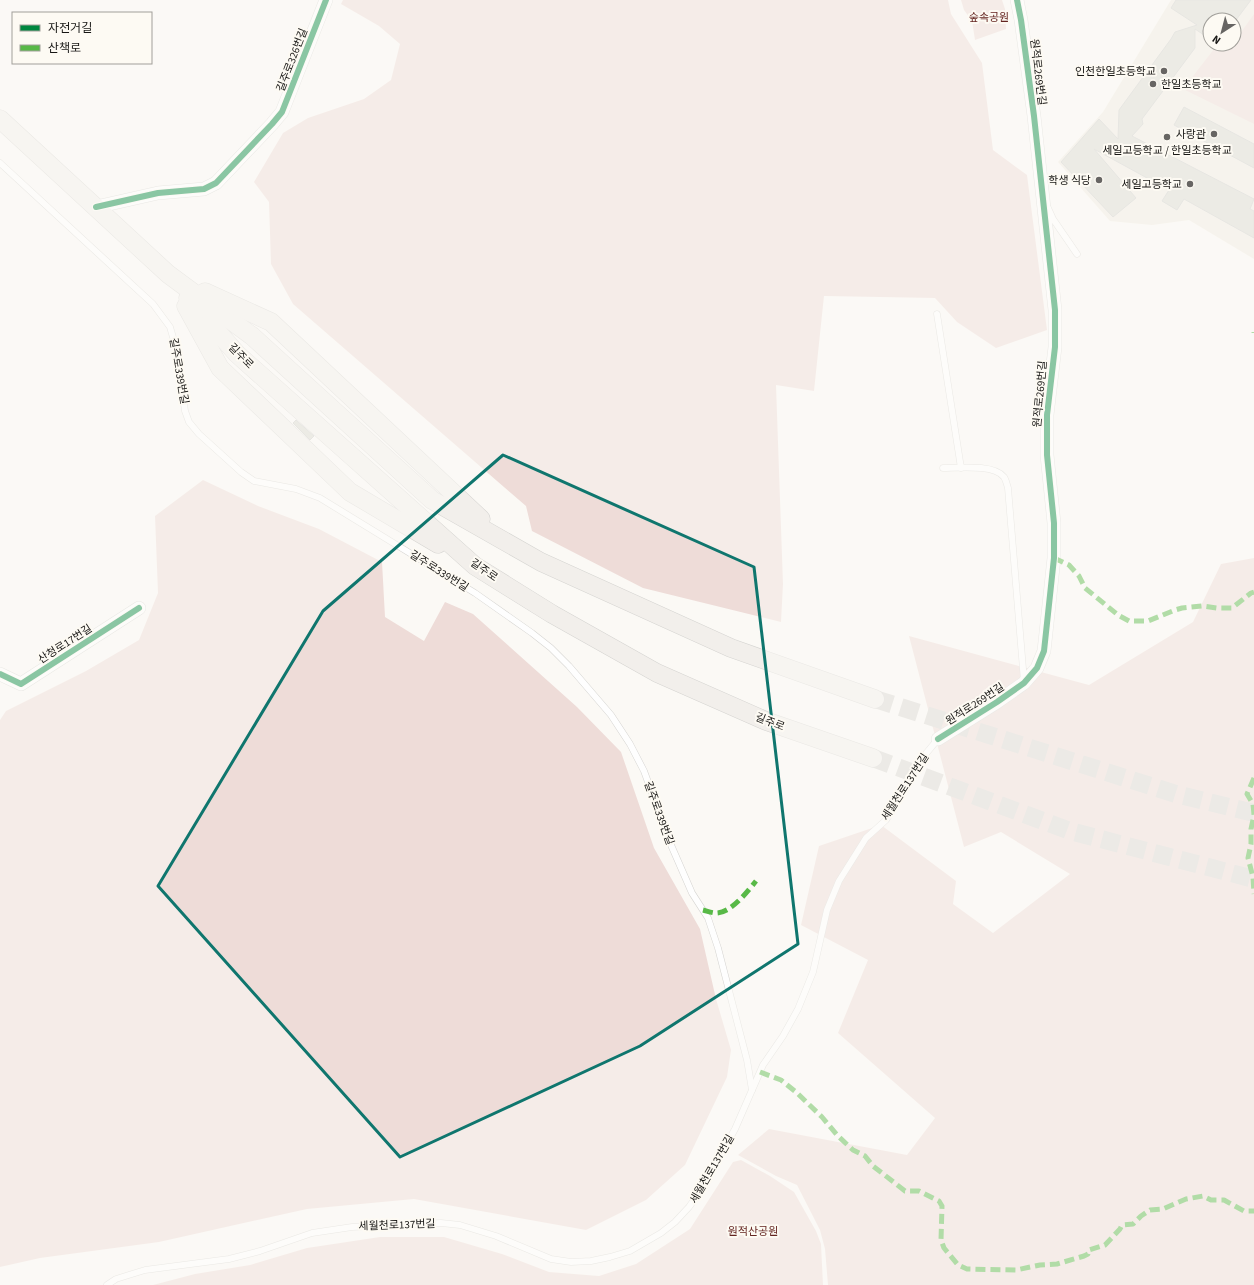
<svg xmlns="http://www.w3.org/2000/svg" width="1254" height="1285" font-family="'Source Sans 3','Noto Sans KR',sans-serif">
	<rect width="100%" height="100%" fill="#fbf9f5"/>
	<!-- built -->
	<path fill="#f0ece2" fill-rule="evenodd" d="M1171 0H1254V259L1189 220 1152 225 1110 221 1058 162 1103 112ZM1210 20H1234V44H1210Z"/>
	<!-- green -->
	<g fill="#eedcd8">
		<polygon points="343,0 948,0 951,14 982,63 993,150 1027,175 1047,330 996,348 957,322 935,298 824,296 814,391 776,385 783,584 781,622 643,588 532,531 526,506 293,304 271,264 269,202 254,182 283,133 308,118 364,99 391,80 400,44 379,26 341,4"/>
		<polygon points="961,0 1002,0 1005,9 1006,29 975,40 972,21 964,10"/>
		<polygon points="1254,14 1254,124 1183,89 1214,49 1231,46 1234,44 1234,42"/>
		<polygon points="203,480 258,506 319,529 382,562 385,617 424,641 445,602 473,614 577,707 621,752 654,848 700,929 716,999 731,1050 727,1077 685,1165 646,1200 586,1230 414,1199 307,1209 159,1242 40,1258 0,1267 0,720 6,711 86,671 139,640 158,593 155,516"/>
		<polygon points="1254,558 1254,1285 828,1285 825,1249 820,1230 797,1185 776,1176 738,1155 769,1129 907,1155 935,1118 838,1033 868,960 801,925 819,846 881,825 956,881 953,904 993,933 1070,874 1001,832 964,847 909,636 1089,685 1193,622 1221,564"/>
		<polygon points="741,1160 770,1176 794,1192 816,1231 821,1244 823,1285 153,1285 195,1274 250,1265 307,1248 380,1237 444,1237 502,1254 549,1272 599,1276 636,1264 690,1229 733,1162"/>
	</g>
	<!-- building -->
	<g fill="#dadad0" stroke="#cececb">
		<polygon points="1176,0 1251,0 1236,20 1210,20 1210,39 1195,29 1195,48 1142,119 1143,124 1132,136 1254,199 1250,209 1254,211 1254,238 1184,199 1177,210 1162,201 1169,190 1094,149 1136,198 1113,217 1061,162 1099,119 1118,139 1119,110 1171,39 1175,32 1197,25 1171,8"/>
		<polygon points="1184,107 1254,144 1254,168 1174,125"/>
		<polygon points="296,420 314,436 310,440 293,423"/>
	</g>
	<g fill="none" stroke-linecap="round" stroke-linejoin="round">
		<!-- secondary-tunnel -->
		<g stroke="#d9d7d3" stroke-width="18" stroke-dasharray="18 9" stroke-linecap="butt">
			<polyline points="875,699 1176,794 1254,813"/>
			<polyline points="873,758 1070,831 1254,879"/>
		</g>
		<defs>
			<g id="lane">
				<polyline points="0,163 153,304 170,327 177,351 185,411 189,422 199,434 241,472 254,481 296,489 320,498 475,593 532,633 551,648 569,666 611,715 630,744 644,771 671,845 692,893 708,918 718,948 747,1060 752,1090"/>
				<polyline points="1048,208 1053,219 1077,254"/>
				<polyline points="937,314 961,468"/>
				<path d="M943 468C958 468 994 464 1004 477 1006 480 1007 485 1008 488L1024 681"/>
				<polyline points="107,1285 116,1279 145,1270 229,1259 260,1251 312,1233 352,1227 441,1223 460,1225 496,1236 551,1259 571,1262 591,1261 610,1257 630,1251 661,1233 675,1222 689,1207 701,1190 735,1129 763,1065 783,1036 798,1009 813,972 827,910 839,881 866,838 886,820 895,806 913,772 924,756 938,739"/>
			</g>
			<g id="street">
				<polyline points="96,207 158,193 204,189 216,183 272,124 282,112 326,0"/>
				<polyline points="0,674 21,684 139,608"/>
				<polyline points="938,739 997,702 1024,683 1037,668 1044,651 1054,558 1054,523 1047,455 1047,415 1055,347 1055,310 1034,116 1021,20 1017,0"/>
			</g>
			<g id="secondary">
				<polyline points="0,119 168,274 252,336 432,500 541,562 731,648 875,699"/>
				<polyline points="205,292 271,322 481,519"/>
				<polyline points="188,298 237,354 475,566 552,614 657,673 766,721 873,758"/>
				<polyline points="186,306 220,368 350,492 438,544"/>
			</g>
		</defs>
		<!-- lane casing -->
		<use href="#lane" stroke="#d5d4d1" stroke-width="7"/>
		<!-- street casing -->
		<use href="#street" stroke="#d5d4d1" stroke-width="14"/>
		<!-- secondary casing -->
		<use href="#secondary" stroke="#d5d4d1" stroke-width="19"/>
		<!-- lane -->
		<use href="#lane" stroke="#fefefe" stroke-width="6"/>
		<!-- street -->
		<use href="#street" stroke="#fefefe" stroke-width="13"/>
		<!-- secondary -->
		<use href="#secondary" stroke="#f2efeb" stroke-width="18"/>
		<!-- quiet -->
		<g stroke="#58b947" stroke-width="5" stroke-dasharray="10 5" stroke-linecap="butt">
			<polyline points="1254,333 1254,332"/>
			<polyline points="1054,558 1069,565 1079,576 1085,588 1118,615 1129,621 1148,621 1175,610 1182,608 1202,606 1217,608 1232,608 1251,593 1254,592"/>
			<polyline points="1254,778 1247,794 1253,804 1254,815 1251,829 1251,844 1248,858 1253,877 1254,894"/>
			<path d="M703 910C707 911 712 913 716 913 731 913 747 892 756 881"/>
			<polyline points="760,1072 781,1080 796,1092 822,1117 838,1136 853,1150 865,1156 873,1166 905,1191 919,1191 939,1201 942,1206 941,1240 944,1248 958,1265 967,1269 1016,1270 1040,1265 1057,1264 1084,1256 1088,1254 1089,1250 1105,1245 1120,1229 1122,1225 1133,1224 1141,1216 1150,1210 1163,1209 1186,1199 1203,1196 1211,1200 1224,1200 1244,1211 1254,1211"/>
		</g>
		<defs>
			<g id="cycleway">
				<polyline points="96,207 158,193 204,189 216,183 272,124 282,112 326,0"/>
				<polyline points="0,674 21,684 139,608"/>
				<polyline points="938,739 997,702 1024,683 1037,668 1044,651 1054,558 1054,523 1047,455 1047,415 1055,347 1055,310 1034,116 1021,20 1017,0"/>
			</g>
		</defs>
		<!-- cycleway casing -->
		<use href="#cycleway" stroke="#fdfaf3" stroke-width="8"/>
		<!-- cycleway -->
		<use href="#cycleway" stroke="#00873e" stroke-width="6"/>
	</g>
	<!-- marked area -->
	<path d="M0 0H1254V1285H0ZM503 455 754 567 798 944 640 1046 400 1157 158 886 323 611Z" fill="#fbf9f5" fill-opacity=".55" fill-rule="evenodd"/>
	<path fill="none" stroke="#0f766e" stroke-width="3" stroke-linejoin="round" d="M503 455 754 567 798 944 640 1046 400 1157 158 886 323 611Z"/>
	<!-- markers -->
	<g fill="#676563" stroke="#fdfaf3" stroke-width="1.5">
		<circle cx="1164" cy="71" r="4"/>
		<circle cx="1153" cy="84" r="4"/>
		<circle cx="1214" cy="134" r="4"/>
		<circle cx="1167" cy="137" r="4"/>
		<circle cx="1099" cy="180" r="4"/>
		<circle cx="1190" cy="184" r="4"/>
	</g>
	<g text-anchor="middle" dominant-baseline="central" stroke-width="4" stroke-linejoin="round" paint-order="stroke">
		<!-- park labels -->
		<g font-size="11" fill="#642521" stroke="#fdfaf3">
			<text x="989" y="17">숲속공원</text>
			<text x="753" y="1231">원적산공원</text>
		</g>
		<!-- street labels -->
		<g font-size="11" fill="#171614" stroke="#fdfaf3">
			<text transform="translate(292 60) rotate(-69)">길주로326번길</text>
			<text transform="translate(1038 72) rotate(83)">원적로269번길</text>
			<text transform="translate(241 356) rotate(45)">길주로</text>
			<text transform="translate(179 371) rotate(80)">길주로339번길</text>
			<text transform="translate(1040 394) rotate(-85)">원적로269번길</text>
			<text transform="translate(484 570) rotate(35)">길주로</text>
			<text transform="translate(439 571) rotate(32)">길주로339번길</text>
			<text transform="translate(65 644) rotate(-33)">산청로17번길</text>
			<text transform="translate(975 704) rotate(-33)">원적로269번길</text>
			<text transform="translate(770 722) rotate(21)">길주로</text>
			<text transform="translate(905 787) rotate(-57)">세월천로137번길</text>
			<text transform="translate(659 813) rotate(70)">길주로339번길</text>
			<text transform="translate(712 1169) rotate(-60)">세월천로137번길</text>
			<text transform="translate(397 1225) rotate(-2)">세월천로137번길</text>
		</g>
		<!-- poi labels -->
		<g font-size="11" fill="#171614" stroke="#fdfaf3" text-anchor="end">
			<text x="1156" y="71">인천한일초등학교</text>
			<text x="1161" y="84" text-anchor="start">한일초등학교</text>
			<text x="1206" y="134">사랑관</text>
			<text x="1167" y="150" text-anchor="middle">세일고등학교 / 한일초등학교</text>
			<text x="1091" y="180">학생 식당</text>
			<text x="1182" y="184">세일고등학교</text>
		</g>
	</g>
	<!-- legend -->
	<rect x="12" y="12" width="140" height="52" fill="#fdfaf3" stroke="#a19f9a"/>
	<rect x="20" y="25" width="20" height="6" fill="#00873e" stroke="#a19f9a"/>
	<text x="48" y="32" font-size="12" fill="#171614">자전거길</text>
	<rect x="20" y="45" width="20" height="6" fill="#58b947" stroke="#a19f9a"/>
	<text x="48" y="52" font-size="12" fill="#171614">산책로</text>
	<!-- north arrow -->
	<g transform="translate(1222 32) rotate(216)"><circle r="19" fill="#fdfaf3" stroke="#a19f9a"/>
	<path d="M0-3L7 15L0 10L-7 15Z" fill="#676563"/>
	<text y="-6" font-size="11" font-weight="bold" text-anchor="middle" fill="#171614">N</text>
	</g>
</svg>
